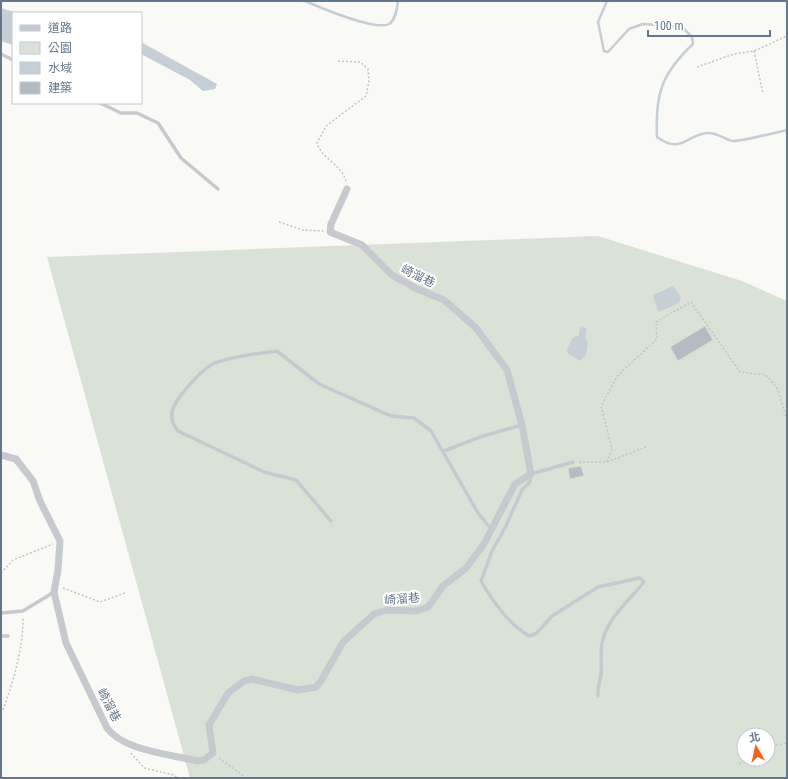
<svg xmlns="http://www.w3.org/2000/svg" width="788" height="779" font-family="'Roboto Condensed','Noto Sans TC',sans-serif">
	<rect width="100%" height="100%" fill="#f9f9f6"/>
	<!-- green -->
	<path fill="#dae2d7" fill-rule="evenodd" d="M598 236 742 281 787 301V778H190L47 257ZM744 735H768V759H744Z"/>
	<!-- water -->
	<g fill="#c5cfd5">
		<polygon points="1,8 18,13 13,13 13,45 1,41"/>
		<polygon points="141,42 217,84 215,89 203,91 190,80 141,54"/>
		<polygon points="673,286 681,297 679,303 658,312 653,295"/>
		<polygon points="580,327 586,328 585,339 588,342 586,355 580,361 568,353 567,349 573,337 579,336"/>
	</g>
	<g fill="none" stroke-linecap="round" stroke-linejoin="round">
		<!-- stream -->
		<g stroke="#c5cfd5" stroke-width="2.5">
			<path d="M305 1C319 7 376 31 389 24 396 20 397 8 398 1"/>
			<path d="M607 1 598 22 604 51 608 52 629 29 643 24 682 27 692 37 693 44C661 74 655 95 657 137 682 156 689 132 709 133 717 133 724 139 732 141 739 142 778 132 787 130"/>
		</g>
	</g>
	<!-- building -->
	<g fill="#b4bbc1" stroke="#dbdbd9">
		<polygon points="705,326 713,340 678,361 670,347"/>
		<polygon points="581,466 584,476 570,479 568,468"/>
	</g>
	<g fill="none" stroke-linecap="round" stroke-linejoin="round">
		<!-- path -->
		<g stroke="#c2c4c7" stroke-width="1.5" stroke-dasharray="2 2" stroke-linecap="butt">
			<polyline points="754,51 763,94"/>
			<path d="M338 61 360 62 368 69 369 81 366 96 326 126 317 143C322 159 341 164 346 181"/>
			<polyline points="697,67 734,54 754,51 787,36"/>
			<polyline points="279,222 303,230 324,231"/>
			<polyline points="579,462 607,462 612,449 601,406 618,375 657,339 656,322 691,302 740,372 766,375 777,388 787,419"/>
			<polyline points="607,462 646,447"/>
			<polyline points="1,573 13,560 53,544"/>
			<polyline points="63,588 100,602 125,593"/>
			<path d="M3 710C14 679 23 650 23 617"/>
			<polyline points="768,747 787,743"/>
			<polyline points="131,753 144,768 174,775 177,778"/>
			<polyline points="219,758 246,778"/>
			<polyline points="739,764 745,759"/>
		</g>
		<!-- lane -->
		<g stroke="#c6cacf" stroke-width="3.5">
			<polyline points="1,54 13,60"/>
			<polyline points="100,103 121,113 137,113 158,123 181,158 218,189"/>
			<polyline points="444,451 480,437 522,425"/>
			<path d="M573 462 531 474 530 482 522 490 505 528 492 551 481 581C493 602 509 624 529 636L537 633 552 616 598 587 640 578 644 582C629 601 607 618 602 643 600 653 602 665 601 675 600 682 597 689 598 696"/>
			<path d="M331 521 296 480 264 472 178 431C173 425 171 419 172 412 175 398 200 372 211 365 226 357 260 353 277 351L319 384 391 416 414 418 431 431 478 513 491 529"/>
			<polyline points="1,613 23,611 54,592"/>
			<polyline points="1,636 8,636"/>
		</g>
		<!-- street -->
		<path stroke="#c6cacf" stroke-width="7" d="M1 455 16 459 33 481 40 501 60 541 58 570 54 592 66 643 107 728C124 751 170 754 197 761L204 760 213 753 209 725 228 693 244 681 252 679 298 690 316 687 321 681 343 642 374 614 387 610 416 611 428 607 443 586 466 568 484 544 515 484 531 474 522 425 507 370 476 328 444 300 415 288 392 275 362 245 330 232 331 224 347 189"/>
	</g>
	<g text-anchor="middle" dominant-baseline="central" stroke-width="4" stroke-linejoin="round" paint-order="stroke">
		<!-- street labels -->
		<g font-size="12" fill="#65778a" stroke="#fff">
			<text transform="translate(418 276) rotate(26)">崎溜巷</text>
			<text transform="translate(402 599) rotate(-5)">崎溜巷</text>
			<text transform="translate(109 705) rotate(62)">崎溜巷</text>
		</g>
	</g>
	<!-- border -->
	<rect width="788" height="779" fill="none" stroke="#65778a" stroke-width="4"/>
	<!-- legend -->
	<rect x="12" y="12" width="130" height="92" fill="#ffffff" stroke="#c1c9d0"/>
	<rect x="20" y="25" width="20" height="6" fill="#c6cacf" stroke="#c1c9d0"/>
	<text x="48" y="32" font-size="12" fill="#65778a">道路</text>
	<rect x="20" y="42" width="20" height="12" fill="#dae2d7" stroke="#c1c9d0"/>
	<text x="48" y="52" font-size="12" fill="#65778a">公園</text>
	<rect x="20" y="62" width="20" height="12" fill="#c5cfd5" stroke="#c1c9d0"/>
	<text x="48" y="72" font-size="12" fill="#65778a">水域</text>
	<rect x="20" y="82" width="20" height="12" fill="#b4bbc1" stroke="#c1c9d0"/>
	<text x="48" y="92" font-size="12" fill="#65778a">建築</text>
	<!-- north arrow -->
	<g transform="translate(756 747) rotate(351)"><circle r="19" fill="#ffffff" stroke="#c1c9d0"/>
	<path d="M0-3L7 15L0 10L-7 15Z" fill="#f5601b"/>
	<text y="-6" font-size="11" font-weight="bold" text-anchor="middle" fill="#65778a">北</text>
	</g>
	<!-- scale -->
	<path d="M648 30v6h122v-6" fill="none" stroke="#65778a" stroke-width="2"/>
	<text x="654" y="30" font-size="12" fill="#65778a" stroke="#ffffff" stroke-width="3" paint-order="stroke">100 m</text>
</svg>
